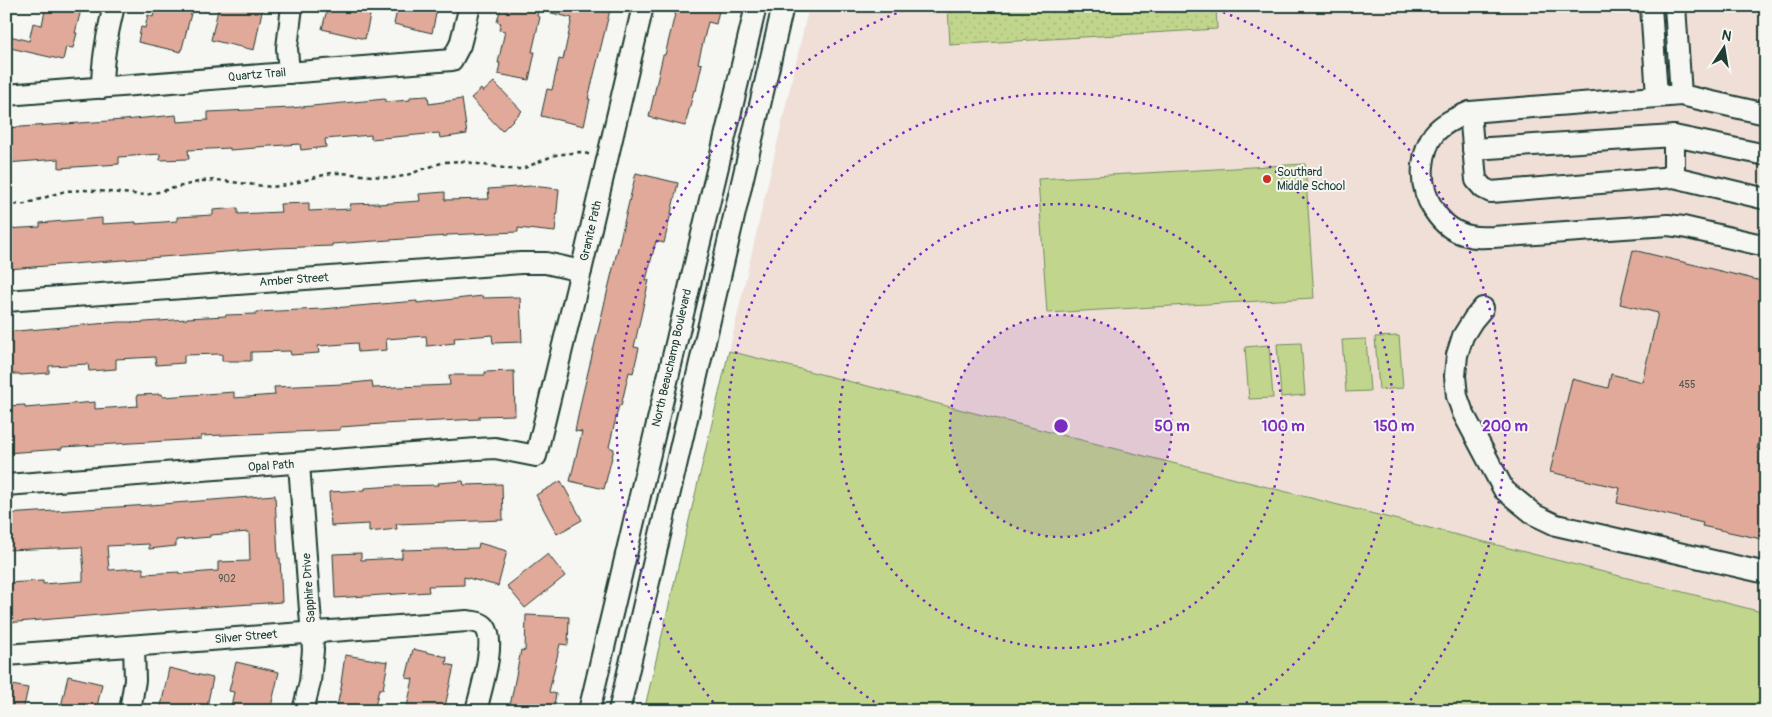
<svg xmlns="http://www.w3.org/2000/svg" width="1772" height="717" font-family="Pangolin,sans-serif">
	<defs>
		<pattern id="park-dots" width="8" height="8" patternUnits="userSpaceOnUse" patternTransform="scale(1.25)"><rect width="8" height="8" fill="#c1d68c"/><path d="M2 2h.1M6 6h.1" fill="none" stroke="#a5b979" stroke-width="1.8" stroke-linecap="round"/></pattern>
	</defs>
	<rect width="100%" height="100%" fill="#f6f6f2"/>
	<filter id="ink" filterUnits="userSpaceOnUse"><feTurbulence type="fractalNoise" baseFrequency=".02" numOctaves="2"/><feDisplacementMap in="SourceGraphic" scale="10" xChannelSelector="R" yChannelSelector="G"/><feConvolveMatrix kernelMatrix="1 2 1 2 8 2 1 2 1" color-interpolation-filters="sRGB"/></filter>
	<g filter="url(#ink)">
		<!-- built -->
		<polygon fill="#f0dfd7" points="809,6 1766,6 1766,613 729,351"/>
		<!-- grass -->
		<g fill="#c1d68c" stroke="#708a60">
			<polygon points="1305,164 1314,298 1047,313 1038,179"/>
			<polygon points="1399,336 1403,388 1379,390 1375,337"/>
			<polygon points="1366,339 1370,391 1346,392 1342,340"/>
			<polygon points="1301,343 1305,395 1281,397 1277,344"/>
			<polygon points="1269,345 1273,398 1249,399 1245,347"/>
			<polygon points="729,351 1766,613 1766,711 644,711"/>
		</g>
		<!-- park -->
		<polygon fill="url(#park-dots)" stroke="#708a60" points="948,6 1216,6 1217,29 950,45"/>
		<!-- building -->
		<g fill="#e1a999" stroke="#1f3d34" fill-rule="evenodd">
			<polygon points="46,6 82,6 75,33 77,33 73,48 66,47 63,60 6,47 6,35 29,41 33,23 42,25"/>
			<polygon points="156,6 193,6 181,52 138,42 141,27 145,28 148,15 153,17"/>
			<polygon points="219,6 263,6 254,50 211,40"/>
			<polygon points="328,6 372,6 365,39 322,29"/>
			<polygon points="398,6 427,6 437,9 432,33 394,24"/>
			<polygon points="539,6 537,16 540,17 532,52 535,52 529,80 498,74 500,63 498,63 505,31 499,30 501,23 497,22 501,7"/>
			<polygon points="545,6 611,6 588,99 590,99 584,126 541,116 547,89 552,90 559,59 563,60 572,18 544,11"/>
			<polygon points="677,6 720,6 716,24 708,22 698,63 702,64 696,91 694,90 685,126 649,117 663,55 665,55"/>
			<polygon points="494,82 522,111 502,131 471,98 481,89 483,92"/>
			<polygon points="428,96 429,104 462,99 467,134 440,138 439,133 371,139 371,135 325,139 326,147 301,150 300,144 256,147 256,148 230,150 230,148 188,150 189,159 160,160 160,154 119,157 119,164 59,168 59,159 6,163 6,128 124,120 176,115 177,122 208,120 208,112 291,108 385,99 385,102 410,100 410,97"/>
			<polygon points="636,173 678,183 664,243 656,241 646,280 649,280 634,347 639,348 633,373 629,372 621,406 619,405 609,447 614,449 604,489 570,481 582,432 575,431 582,397"/>
			<polygon points="531,186 559,189 555,232 518,228 518,232 447,235 447,236 332,244 332,246 276,248 8,269 6,229 40,227 40,223 102,218 102,224 136,222 136,224 177,221 177,217 213,215 213,210 238,208 238,214 281,212 280,204 309,203 309,211 351,209 350,204 378,203 378,204 420,201 419,194 445,192 445,200 489,199 488,189"/>
			<polygon points="1633,250 1766,282 1766,409 1757,449 1766,451 1766,540 1702,526 1703,523 1617,503 1620,488 1550,472 1572,379 1608,388 1611,374 1642,382 1658,313 1620,304"/>
			<polygon points="483,296 483,298 520,297 522,342 493,343 492,335 454,338 455,343 427,346 426,336 386,339 387,350 358,352 357,343 318,346 319,353 291,355 290,351 251,352 251,361 222,361 222,354 184,355 184,363 156,365 155,357 116,359 116,369 89,371 88,364 49,366 49,373 20,375 20,374 6,374 6,332 119,322 132,322 132,323 187,319 187,318 226,316 226,315 256,314 256,312 322,309 417,301 417,303"/>
			<polygon points="514,371 515,415 479,416 479,419 382,424 340,427 340,430 201,436 201,439 62,447 62,449 6,453 6,406 25,405 25,408 95,402 95,409 138,406 137,395 162,394 163,397 234,392 234,398 275,395 274,387 343,384 372,381 373,388 450,385 449,375 485,375 485,372"/>
			<polygon points="463,481 464,485 502,484 503,520 396,524 397,529 369,532 369,524 331,526 329,492 365,490 365,488 394,486 439,485 438,483"/>
			<polygon points="561,481 582,520 557,534 536,495"/>
			<path d="M275 495 278 558H280L282 602 146 611 6 623V583L43 581V584L83 581V572H84L82 547 6 550V514L150 505ZM249 532 250 561 218 562V571L179 574V572L143 574V568L109 570 107 546 149 544V549L176 546V540L210 537V535Z"/>
			<polygon points="479,543 507,551 498,586 464,577 464,585 428,586 429,592 335,598 333,554 361,553 361,560 402,558 402,550 478,548"/>
			<polygon points="548,554 565,576 525,608 507,586"/>
			<polygon points="526,615 569,617 568,645 560,644 549,692 556,694 553,711 509,711 521,650 525,651"/>
			<polygon points="413,649 447,657 446,664 454,666 444,711 406,711 413,679 406,678"/>
			<polygon points="345,655 388,662 383,689 379,689 374,711 336,711 342,683 341,683"/>
			<polygon points="236,662 279,672 270,711 230,711 234,692 229,691"/>
			<polygon points="169,668 213,678 207,706 200,704 199,711 160,711"/>
			<polygon points="68,676 102,684 96,711 60,711"/>
			<polygon points="6,684 28,688 23,711 6,711"/>
		</g>
		<g fill="none" stroke-linecap="round" stroke-linejoin="round">
			<defs>
				<g id="minor">
					<polyline points="1651,6 1657,96"/>
					<polyline points="1675,6 1681,95"/>
					<polyline points="289,73 287,48 292,6"/>
					<path d="M102 88C102 59 107 34 114 6"/>
					<polyline points="6,95 452,60 460,45 470,6"/>
					<polyline points="1470,112 1476,180 1483,188 1491,192 1674,177 1766,199"/>
					<path d="M1766 114 1681 95 1470 112C1457 117 1443 123 1434 134 1427 143 1424 155 1423 166 1420 196 1439 230 1470 236 1478 238 1486 237 1493 237L1668 225 1683 227 1766 246"/>
					<polyline points="1674,136 1674,177"/>
					<polyline points="1473,149 1674,136 1766,155"/>
					<polyline points="6,301 521,263 546,263 581,271"/>
					<polyline points="1483,308 1473,320 1463,336 1457,355 1455,376 1457,396 1463,413 1504,490 1535,515 1556,525 1766,573"/>
					<polyline points="299,464 313,650 310,682 303,711"/>
					<polyline points="6,485 477,449 495,448 536,456 581,271 643,6"/>
					<path d="M6 655 467 621C474 622 481 622 485 627 497 642 480 693 476 711"/>
					<polyline points="130,711 135,680 134,646"/>
					<polyline points="589,711 756,6"/>
					<polyline points="619,711 783,6"/>
				</g>
			</defs>
			<!-- minor casing -->
			<use href="#minor" stroke="#1f3d34" stroke-width="24"/>
			<!-- path -->
			<polyline stroke="#1f3d34" stroke-width="2.5" stroke-dasharray="4 4" stroke-linecap="butt" points="6,205 25,204 65,191 84,190 146,195 202,181 217,180 271,187 287,185 331,173 342,173 392,178 404,176 444,162 460,161 509,169 522,169 555,155 580,152 592,155"/>
			<!-- minor -->
			<use href="#minor" stroke="#f6f6f2" stroke-width="20"/>
		</g>
	</g>
	<!-- distance rings -->
	<circle cx="1061" cy="426" r="111" fill="#7b2cbf" fill-opacity=".12"/>
	<g fill="none" stroke="#7b2cbf" stroke-width="2.5" stroke-dasharray="2.5 5">
		<circle cx="1061" cy="426" r="111"/>
		<circle cx="1061" cy="426" r="222"/>
		<path d="M887 710A333 333 0 1 1 1235 710"/>
		<path d="M718 708A444 444 0 0 1 913 7M1209 7A444 444 0 0 1 1404 708"/>
	</g>
	<!-- markers -->
	<circle fill="#c8321e" stroke="#f6f6f2" stroke-width="2" cx="1267" cy="179" r="5"/>
	<g text-anchor="middle" dominant-baseline="central" stroke-width="4" stroke-linejoin="round" paint-order="stroke">
		<!-- number labels -->
		<g font-size="10" fill="#50584d">
			<text x="1687" y="385">455</text>
			<text x="227" y="579">902</text>
		</g>
		<!-- street labels -->
		<g font-size="12" fill="#1f3d34" stroke="#f6f6f2">
			<text transform="translate(257 75) rotate(-5)">Quartz Trail</text>
			<text transform="translate(591 231) rotate(-77)">Granite Path</text>
			<text transform="translate(294 280) rotate(-4)">Amber Street</text>
			<text transform="translate(672 358) rotate(-77)">North Beauchamp Boulevard</text>
			<text transform="translate(271 466) rotate(-4)">Opal Path</text>
			<text transform="translate(309 588) rotate(-94)">Sapphire Drive</text>
			<text transform="translate(246 637) rotate(-5)">Silver Street</text>
		</g>
		<!-- poi labels -->
		<g font-size="12" fill="#1f3d34" stroke="#f6f6f2" text-anchor="start">
			<text x="1277" y="172">Southard<tspan x="1277" dy="14">Middle School</tspan></text>
		</g>
	</g>
	<circle cx="1061" cy="426" r="8" fill="#7b2cbf" stroke="#f6f6f2" stroke-width="2.5"/>
	<g font-size="15" text-anchor="middle" font-weight="bold" fill="#7b2cbf" stroke="#f6f6f2" stroke-width="4" stroke-linejoin="round" paint-order="stroke">
		<text x="1172" y="431">50 m</text>
		<text x="1283" y="431">100 m</text>
		<text x="1394" y="431">150 m</text>
		<text x="1505" y="431">200 m</text>
	</g>
	<!-- margin -->
	<rect width="1772" height="717" fill="none" stroke="#f6f6f2" stroke-width="25"/>
	<rect x="12" y="12" width="1747" height="692" fill="none" stroke="#1f3d34" stroke-width="2" filter="url(#ink)"/>
	<!-- north arrow -->
	<g transform="translate(1724 48) rotate(12)" stroke="#f6f6f2" stroke-width="4" paint-order="stroke">
	<path d="M0-4L9 19L0 12L-9 19Z" fill="#1f3d34"/>
	<text y="-8" font-size="14" font-weight="bold" text-anchor="middle" fill="#1f3d34">N</text>
	</g>
</svg>
